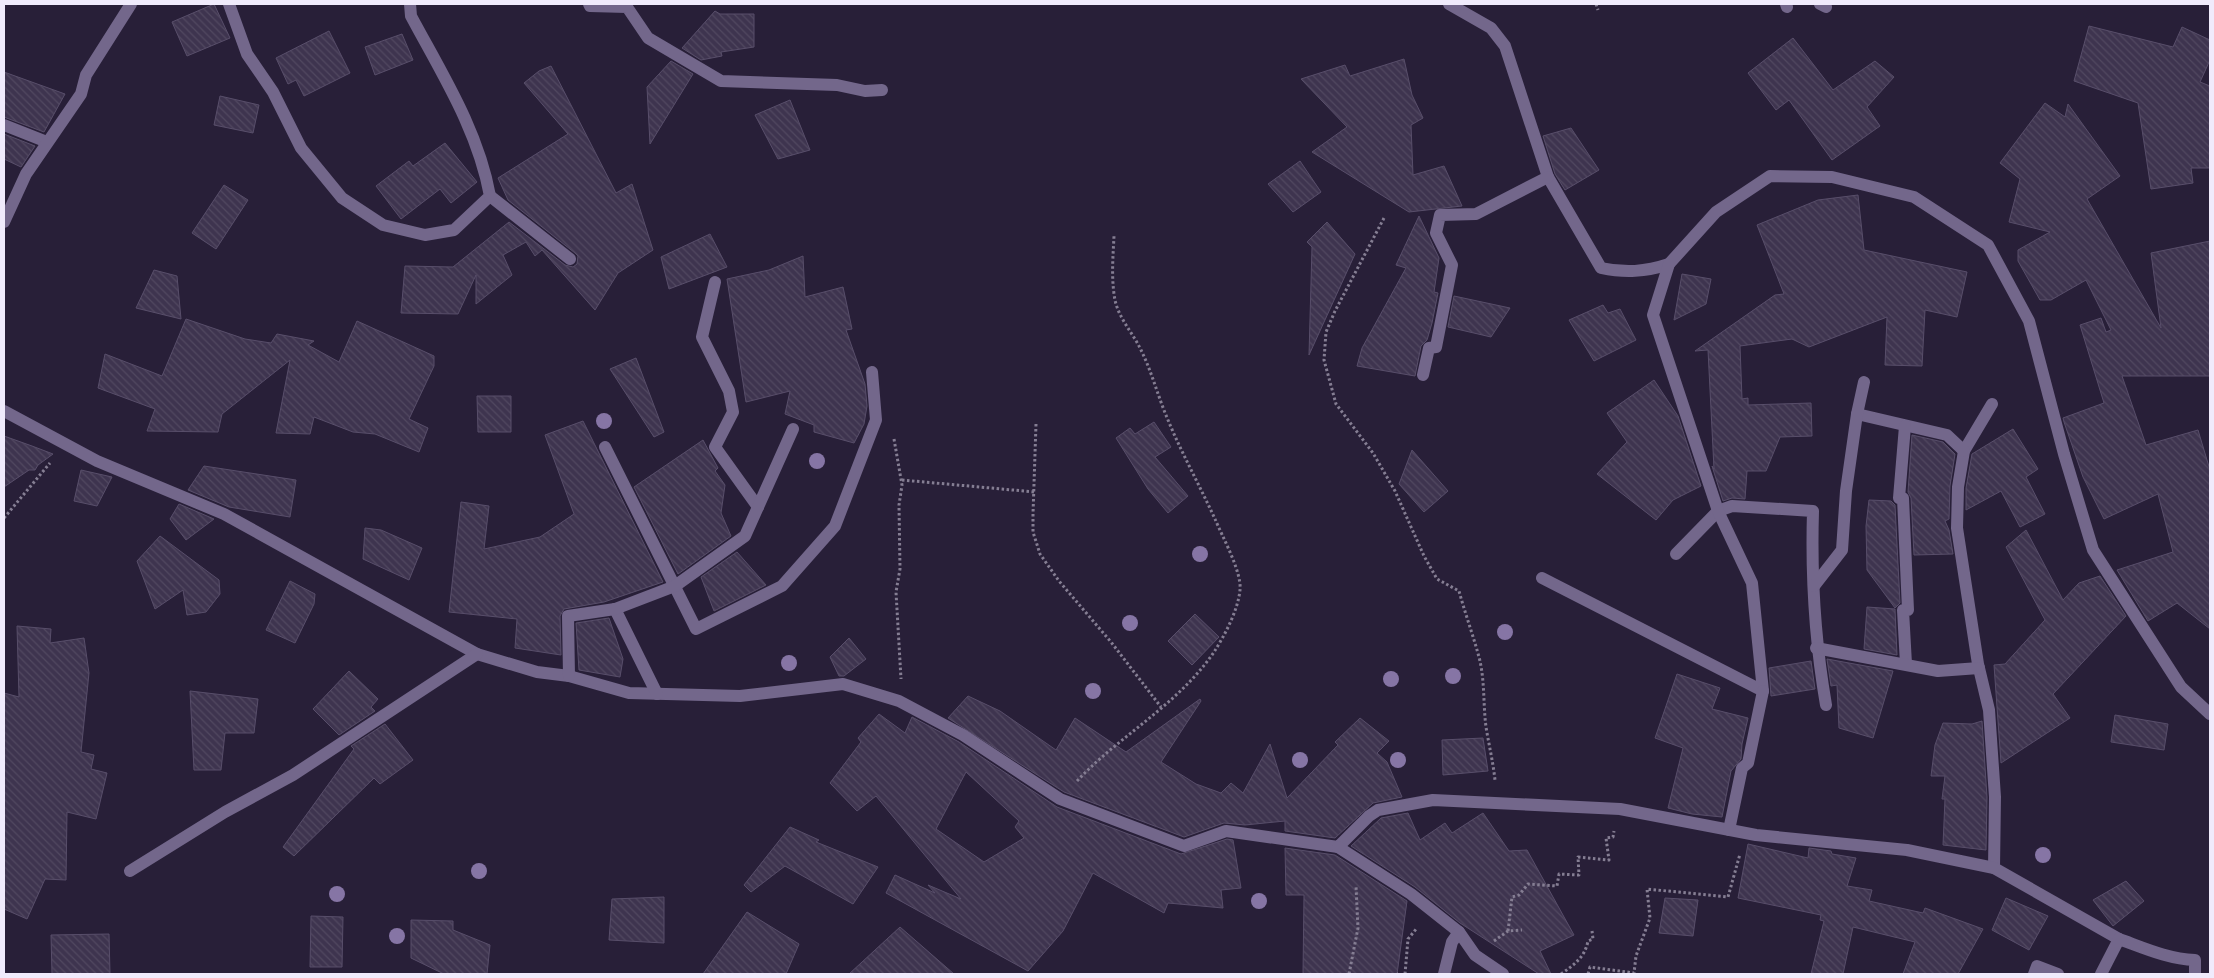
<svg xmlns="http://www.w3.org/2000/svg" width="2214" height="978" font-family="'PT Serif',serif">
	<defs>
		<pattern id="building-back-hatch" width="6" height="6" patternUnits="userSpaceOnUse" patternTransform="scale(1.25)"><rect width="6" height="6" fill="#3e344f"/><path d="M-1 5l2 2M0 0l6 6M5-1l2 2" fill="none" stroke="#514860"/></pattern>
	</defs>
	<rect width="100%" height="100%" fill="#281f38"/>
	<!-- building -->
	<g fill="url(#building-back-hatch)" stroke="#584e6a" fill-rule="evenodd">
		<polygon points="214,4 230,38 187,56 172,22"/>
		<polygon points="715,11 720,14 754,14 754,47 721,52 722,56 701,60 682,48"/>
		<polygon points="2089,26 2173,47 2182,27 2210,40 2210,60 2200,82 2210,86 2210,168 2191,168 2193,183 2151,189 2138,103 2074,81"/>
		<polygon points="329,31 350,73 304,96 296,80 288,84 276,58"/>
		<polygon points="402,34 413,60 375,75 365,47"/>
		<polygon points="1793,38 1833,90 1875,61 1894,77 1867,107 1880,126 1832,160 1789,100 1776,110 1748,73"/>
		<polygon points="1404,59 1412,95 1423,118 1411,125 1413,175 1444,166 1462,206 1409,212 1312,152 1347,127 1301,79 1345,65 1350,76"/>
		<polygon points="671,61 693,74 650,144 647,87"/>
		<polygon points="551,66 616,193 632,184 653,250 618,273 595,310 542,250 535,256 526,242 503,255 512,275 476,304 476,275 458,314 401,313 405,266 453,267 509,222 565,265 573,267 577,264 578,256 575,253 508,200 498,178 568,134 524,83 539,71"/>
		<polygon points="4,72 65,94 44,132 4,117"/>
		<polygon points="220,96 259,105 253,133 214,125"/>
		<polygon points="790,100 810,150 778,159 755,115"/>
		<polygon points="2045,103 2065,117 2068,104 2120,176 2087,199 2161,328 2151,253 2210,241 2210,376 2122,376 2146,445 2198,430 2210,470 2210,629 2177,603 2148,621 2117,570 2173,552 2158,494 2104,519 2083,477 2064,422 2063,418 2104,403 2080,325 2101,318 2106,332 2111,330 2086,280 2051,300 2040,300 2018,261 2018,250 2050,232 2009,222 2020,179 2000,163"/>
		<polygon points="1571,128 1599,170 1565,190 1555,174 1543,136"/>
		<polygon points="4,134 35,146 21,167 4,159"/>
		<polygon points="445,143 477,182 451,203 440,189 401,219 376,186 409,161 413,166"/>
		<polygon points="1300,161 1321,192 1293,212 1268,184"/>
		<polygon points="224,185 248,200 216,249 192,233"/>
		<polygon points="1858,195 1864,250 1967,272 1957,317 1925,310 1922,366 1885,365 1887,317 1809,347 1792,339 1740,346 1742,399 1748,398 1748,405 1811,403 1812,436 1780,437 1766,471 1747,471 1745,499 1732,498 1723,501 1712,466 1714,469 1708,350 1695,351 1775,295 1784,294 1757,225 1818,200"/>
		<polygon points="1419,216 1439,258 1434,292 1438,293 1432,323 1427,340 1421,346 1415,376 1357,366 1362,348 1406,268 1396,265"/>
		<polygon points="1327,222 1355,254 1309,355 1312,247 1307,242"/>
		<polygon points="710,234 727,267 669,289 661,257"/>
		<polygon points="803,256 805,297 843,287 852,329 846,330 865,384 867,406 864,424 854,443 814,432 814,425 785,414 790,391 746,402 727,279 769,270"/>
		<polygon points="154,270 177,276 181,319 136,308"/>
		<polygon points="1682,274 1711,279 1706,304 1674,320"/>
		<polygon points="1454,296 1510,308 1491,337 1448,327"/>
		<polygon points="1603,305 1608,313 1620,309 1636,340 1594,361 1569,320"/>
		<polygon points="186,319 245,339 271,343 277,334 314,341 308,345 339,362 357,321 434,356 434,366 409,419 428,428 419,452 375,434 353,432 314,417 310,434 276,433 290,360 222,414 218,432 147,431 155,409 98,388 105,354 162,376"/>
		<polygon points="636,358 664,432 654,437 610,369"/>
		<polygon points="1654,380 1678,416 1701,486 1673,500 1656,520 1597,474 1627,442 1607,413"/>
		<polygon points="477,396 511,396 511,432 478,432"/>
		<polygon points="583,421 663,582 604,602 564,609 560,616 561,655 515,648 517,619 449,612 461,502 489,506 484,549 540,537 574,514 545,435"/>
		<polygon points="1154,422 1171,447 1155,457 1188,496 1168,513 1148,489 1116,438 1130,428 1135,434"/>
		<polygon points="2013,429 2038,469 2026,477 2045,514 2020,527 2001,491 1966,510 1966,488 1972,454"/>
		<polygon points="1912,435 1943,442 1955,454 1950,486 1949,519 1945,521 1949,530 1953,554 1914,555 1911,498 1908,492"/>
		<polygon points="4,436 32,446 53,454 38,465 35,470 29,470 4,487"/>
		<polygon points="703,440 718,468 715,471 725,485 721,513 731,536 678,574 634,487"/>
		<polygon points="1412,450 1448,491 1424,512 1399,484"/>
		<polygon points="204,466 296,480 290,517 229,507 188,490"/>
		<polygon points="81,470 112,477 97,506 74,501"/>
		<polygon points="1869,500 1891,501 1895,505 1900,603 1895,608 1867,570 1866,526"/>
		<polygon points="179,504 214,519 186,540 170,519"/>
		<polygon points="365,528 381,530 422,548 409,580 363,559"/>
		<polygon points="2026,530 2063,600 2079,583 2100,576 2126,616 2053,694 2070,718 2001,763 1994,665 2005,664 2045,620 2006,547"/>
		<polygon points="160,536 219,580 220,594 206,612 187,615 183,590 155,609 137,561"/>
		<polygon points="737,552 766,585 714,611 701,577"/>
		<polygon points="290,581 315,594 314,604 295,643 266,630"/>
		<polygon points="1867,607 1895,609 1897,655 1864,649"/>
		<polygon points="1195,614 1219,637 1192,665 1168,641"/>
		<polygon points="609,618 623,659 620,677 579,670 576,623"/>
		<polygon points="17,626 51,629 50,643 84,638 89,673 81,752 94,755 91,769 107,773 96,819 67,812 66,880 45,879 27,919 4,909 4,693 19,697"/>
		<polygon points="849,638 866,659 844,676 839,676 830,657"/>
		<polygon points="1827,659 1893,671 1873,738 1839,728 1837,685 1831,686"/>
		<polygon points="1811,661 1815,689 1771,696 1769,668"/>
		<polygon points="349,671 378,699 371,707 375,711 339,735 313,709"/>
		<polygon points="1677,674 1720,688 1712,709 1748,718 1742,744 1741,759 1731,771 1722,817 1692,814 1668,808 1683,748 1655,738"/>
		<polygon points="190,691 258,699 254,733 225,733 221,770 194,770"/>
		<polygon points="968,696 1000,711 1056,750 1075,718 1126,752 1200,699 1201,701 1161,762 1196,784 1221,793 1231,783 1243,793 1270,744 1287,798 1338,745 1335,742 1360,718 1389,741 1377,753 1387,762 1402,797 1373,803 1335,838 1285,831 1285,821 1245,825 1224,823 1184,837 1064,792 948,718"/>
		<path d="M879 714 905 733 912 717 959 742 1057 807 1181 854 1227 839 1233 840 1241 888 1221 890 1223 908 1168 903 1164 913 1093 873 1063 931 1028 971 886 893 895 875 935 893 928 885 961 899 876 796 857 811 830 783 861 742 858 738ZM966 772 1019 821 1015 827 1024 838 984 862 936 829Z"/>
		<polygon points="2115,715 2168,724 2164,750 2111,742"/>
		<polygon points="1982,721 1987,797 1986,850 1943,845 1945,799 1942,799 1945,776 1931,776 1935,745 1943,723 1972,724"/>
		<polygon points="385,724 413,760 380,784 374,778 294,856 283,847 354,749 351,746"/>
		<polygon points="1483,738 1488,771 1443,775 1442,740"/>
		<polygon points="1408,813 1420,840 1445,823 1452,833 1483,813 1509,851 1527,850 1574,935 1540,951 1551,974 1539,974 1460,923 1415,887 1351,846 1381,818"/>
		<polygon points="790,827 819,840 816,842 878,867 853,904 785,866 751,892 744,885"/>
		<polygon points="1748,844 1808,858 1809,848 1831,851 1832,854 1856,858 1847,886 1872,890 1869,901 1923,913 1925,908 1983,929 1958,974 1903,974 1915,942 1853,927 1843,974 1811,974 1824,921 1820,920 1821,915 1738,898"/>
		<polygon points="1285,848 1335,855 1407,901 1397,974 1303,974 1304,895 1286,895"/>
		<polygon points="2126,881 2144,901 2113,926 2093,900"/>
		<polygon points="664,897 664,943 609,940 612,899"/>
		<polygon points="1665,898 1698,900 1693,936 1659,933"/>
		<polygon points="2006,898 2048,916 2029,950 1992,930"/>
		<polygon points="747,912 799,944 786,974 703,974"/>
		<polygon points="311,916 343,917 342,967 310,967"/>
		<polygon points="411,920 453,921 453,930 490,945 487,974 444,974 411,958"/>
		<polygon points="900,927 954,974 849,974"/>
		<polygon points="109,934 110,974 52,974 51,935"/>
	</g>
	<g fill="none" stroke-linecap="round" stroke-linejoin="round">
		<!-- path -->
		<g stroke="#857e93" stroke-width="3" stroke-dasharray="2.5 2.5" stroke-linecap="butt">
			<polyline points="1596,4 1598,10"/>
			<path d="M1384 218 1335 311 1326 332 1324 360 1336 404 1373 453 1395 491 1424 556 1437 579 1459 591C1465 613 1473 635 1479 657 1485 680 1483 704 1486 727 1489 745 1493 762 1495 780"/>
			<polyline points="1036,424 1033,514 1033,532 1040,554 1059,581 1111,642 1161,707"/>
			<polyline points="894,439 902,485 899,505 900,569 896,592 901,679"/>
			<polyline points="902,480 1035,492"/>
			<polyline points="4,518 50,463"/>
			<path d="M1077 781C1120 735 1178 705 1214 652 1225 635 1238 610 1240 590 1242 572 1222 536 1215 519 1200 486 1182 454 1168 420 1158 397 1152 372 1141 350 1133 333 1119 319 1115 300 1111 279 1113 257 1114 236"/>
			<polyline points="1508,931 1512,897 1519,895 1528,884 1557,886 1559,874 1579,875 1578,857 1609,860 1606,838 1613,837 1614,831"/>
			<polyline points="1494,941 1508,931 1522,930"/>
			<polyline points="1349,974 1358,928 1356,886"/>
			<polyline points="1397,974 1398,974"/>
			<polyline points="1405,974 1408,939 1417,928"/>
			<path d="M1561 974C1574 965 1585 957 1588 941L1593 939 1592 931"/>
			<polyline points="1588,974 1590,967 1634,973 1636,956 1650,918 1647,889 1728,897 1740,854"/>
		</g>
		<!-- minor -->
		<g stroke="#73678b" stroke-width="12">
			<path d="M229 4 247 54 273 92 301 148 342 198 383 225 425 235 454 230 490 196C478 130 442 74 411 16L410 4"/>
			<polyline points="589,4 590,6 627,7 648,38 721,81 837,85 865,91 882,90"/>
			<path d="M1449 4 1491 28 1505 46 1548 177 1601 268C1625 273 1645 272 1669 264"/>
			<polyline points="1786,4 1787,7"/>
			<polyline points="1820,4 1826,7"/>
			<polyline points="4,125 47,142"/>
			<polyline points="490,196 570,259"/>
			<polyline points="4,222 26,174 81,94 86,75 131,4"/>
			<polyline points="715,282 702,337 729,391 733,412 715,447 758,507"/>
			<polyline points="1423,375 1429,348 1436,347 1452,265 1436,233 1440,215 1476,214 1548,177"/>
			<polyline points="1992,404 1964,451 1958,487 1957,528 1978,664 1989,710 1995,797 1994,868"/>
			<polyline points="4,411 97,461 224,514 477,654 537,672 569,676 629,693 740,696 843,684 899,701 963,735 1060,799 1184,846 1226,831 1338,847 1369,816 1378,810 1433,800 1620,809 1756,835 1907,850 1994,868 2119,939"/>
			<polyline points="1857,414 1947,435 1964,451"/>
			<polyline points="1905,426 1899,498 1903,498 1908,610 1903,610 1906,664"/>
			<polyline points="605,447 696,629 782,586 835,526 876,420 872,372"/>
			<path d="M1676 554 1718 511 1732 506 1813 511C1811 576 1815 641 1826 705"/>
			<polyline points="1542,578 1763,691 1752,583 1718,511 1653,315 1669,264 1716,212 1770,176 1832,177 1914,197 1988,245 2029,321 2064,454 2093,550 2181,687 2210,714"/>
			<polyline points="1814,586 1842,550 1846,491 1857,414 1864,382"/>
			<polyline points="615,609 657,694"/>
			<polyline points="1816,648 1938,671 1979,668"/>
			<polyline points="569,676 568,616 615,609 675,586 745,536 793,429"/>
			<polyline points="1729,830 1742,768 1748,763 1763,691"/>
			<polyline points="1338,847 1411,894 1459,932 1475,955 1503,974"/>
			<polyline points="130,871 225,812 293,775 477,654"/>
			<polyline points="1444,974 1452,942 1459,932"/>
			<polyline points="2034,974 2037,966 2058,974"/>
			<path d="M2101 974 2119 939C2144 948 2168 959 2195 960V974"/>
		</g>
	</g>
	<!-- trees -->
	<g fill="#8675a5">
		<circle cx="604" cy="421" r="8"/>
		<circle cx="817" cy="461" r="8"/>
		<circle cx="1200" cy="554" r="8"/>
		<circle cx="1130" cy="623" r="8"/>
		<circle cx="1505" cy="632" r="8"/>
		<circle cx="789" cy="663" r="8"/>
		<circle cx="1453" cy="676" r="8"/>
		<circle cx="1391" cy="679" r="8"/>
		<circle cx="1093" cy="691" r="8"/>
		<circle cx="1300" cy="760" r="8"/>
		<circle cx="1398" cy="760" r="8"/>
		<circle cx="2043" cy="855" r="8"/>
		<circle cx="479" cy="871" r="8"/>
		<circle cx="337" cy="894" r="8"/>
		<circle cx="1259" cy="901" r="8"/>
		<circle cx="397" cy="936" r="8"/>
	</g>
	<!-- border -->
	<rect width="2214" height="978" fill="none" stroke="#f0ebfc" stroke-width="10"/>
</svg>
